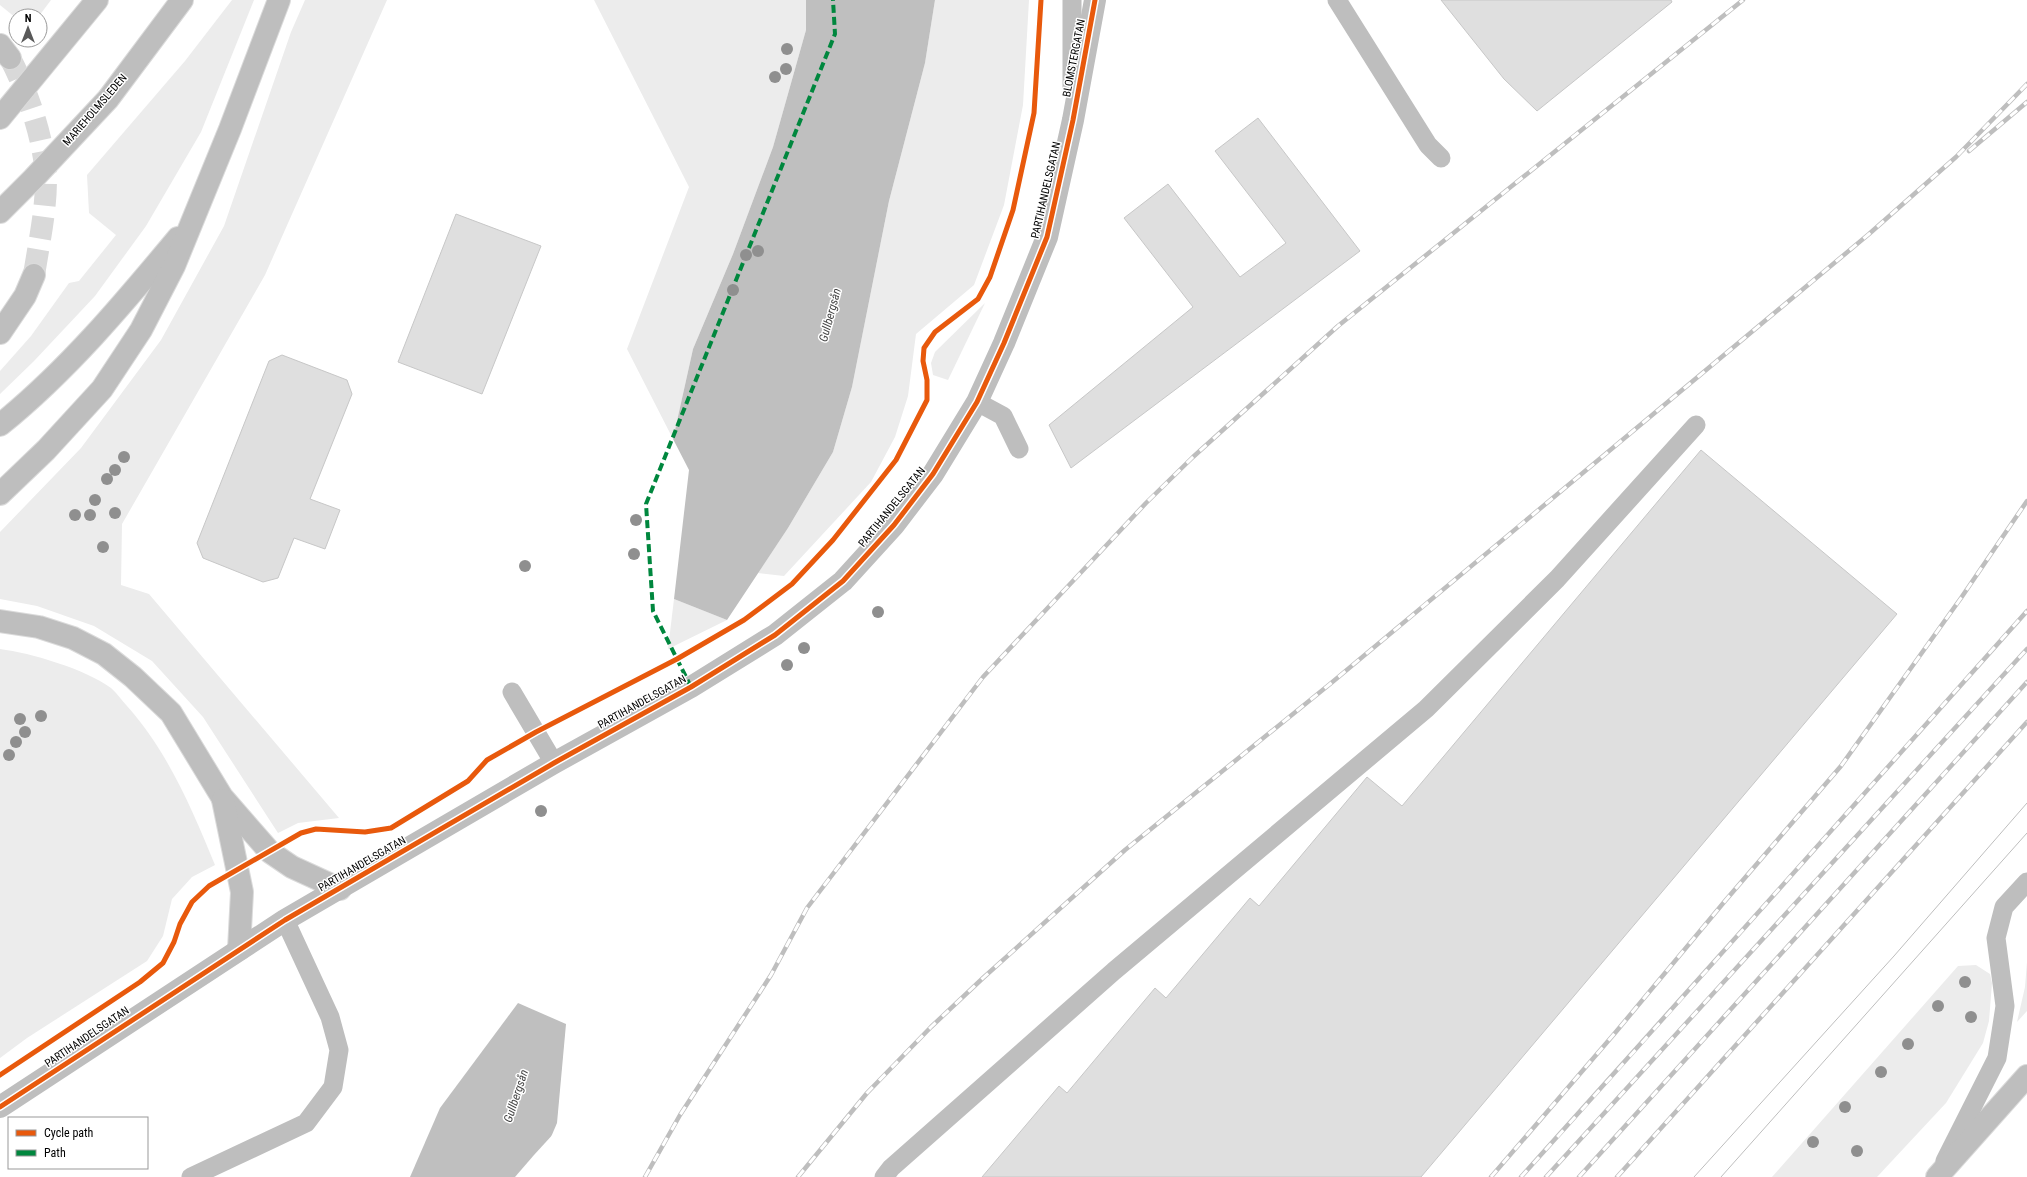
<svg xmlns="http://www.w3.org/2000/svg" width="2027" height="1177" font-family="'Roboto Condensed',sans-serif">
	<rect width="100%" height="100%" fill="#fff"/>
	<!-- green -->
	<g fill="#ececec">
		<polygon points="0,0 51,0 39,16 16,16 16,18 0,5"/>
		<polygon points="232,0 254,0 201,132 146,226 95,296 34,361 0,394 0,371 31,336 69,283 79,281 116,235 89,213 87,175 185,61"/>
		<polygon points="305,0 387,0 265,275 122,524 121,585 149,594 339,818 298,823 278,833 203,717 152,661 94,626 37,606 0,599 0,532 81,448 161,340 224,226 291,32"/>
		<polygon points="594,0 806,0 806,30 773,147 733,254 693,349 673,439 627,349 689,187"/>
		<polygon points="935,0 1029,0 1023,105 1004,205 974,285 916,334 908,396 895,437 871,482 784,576 758,573 788,528 833,452 852,387 889,201 925,63"/>
		<polygon points="985,303 948,380 933,375 931,363 935,352"/>
		<polygon points="674,599 727,620 668,649"/>
		<path d="M0 649C31 653 85 669 111 688 117 693 122 701 127 706 168 752 192 809 215 865L192 877 172 899 163 936 147 961 27 1038 0 1058Z"/>
		<polygon points="2027,962 2027,1011 2017,1022 2025,987"/>
		<polygon points="1976,965 1990,974 1992,983 1989,1021 1983,1043 1946,1103 1877,1177 1772,1177 1958,966"/>
	</g>
	<!-- water -->
	<g fill="#bfbfbf">
		<polygon points="806,0 935,0 925,63 889,201 852,387 833,452 788,528 727,620 674,599 689,470 673,439 693,349 733,254 773,147 806,30"/>
		<polygon points="518,1003 566,1024 557,1123 534,1177 410,1177 440,1108"/>
	</g>
	<!-- pier -->
	<polygon fill="#fff" points="556,1131 537,1177 515,1177 534,1155"/>
	<!-- building -->
	<g fill="#dfdfdf" stroke="#c7c7c7">
		<polygon points="1441,0 1671,0 1672,2 1537,111 1504,79"/>
		<polygon points="1258,118 1360,251 1071,468 1049,425 1193,307 1124,218 1168,184 1240,277 1286,243 1215,151"/>
		<polygon points="456,214 541,246 482,394 398,362"/>
		<polygon points="282,355 347,380 352,394 310,499 340,510 325,549 294,538 278,578 263,582 203,558 197,543 269,361"/>
		<polygon points="1701,450 1897,614 1421,1177 982,1177 1059,1086 1067,1093 1155,988 1166,998 1250,898 1259,906 1367,777 1402,806"/>
	</g>
	<g fill="none" stroke-linecap="round" stroke-linejoin="round">
		<!-- motorway-tunnel -->
		<path stroke="#d9d9d9" stroke-width="22" stroke-dasharray="22 11" stroke-linecap="butt" d="M10 58C27 91 40 128 45 165 49 198 39 242 34 275"/>
		<defs>
			<g id="trunk">
				<polyline points="0,118 97,0"/>
				<polyline points="0,212 33,179 108,99 182,0"/>
			</g>
			<g id="motorway">
				<polyline points="0,45 10,58"/>
				<polyline points="0,333 25,296 34,275"/>
				<path d="M0 425C67 371 123 304 178 238"/>
				<polyline points="0,494 46,450 102,389 141,330 174,266 230,129 279,0"/>
				<polyline points="0,621 39,627 73,638 104,654 133,677 171,713 222,797 270,852 292,867 340,889"/>
				<polyline points="223,800 242,892 239,949"/>
				<polyline points="1937,1177 2027,1076"/>
			</g>
		</defs>
		<!-- trunk casing -->
		<use href="#trunk" stroke="#dbdbdb" stroke-width="24"/>
		<!-- motorway casing -->
		<use href="#motorway" stroke="#dbdbdb" stroke-width="24"/>
		<!-- service -->
		<g stroke="#bebebe" stroke-width="19">
			<polyline points="1072,0 1072,88"/>
			<polyline points="1337,0 1428,145 1441,158"/>
			<polyline points="977,402 1003,416 1019,449"/>
			<polyline points="512,692 554,763"/>
			<polyline points="1945,1161 1997,1058 2005,1006 1996,938 2004,907 2027,882"/>
			<polyline points="191,1177 306,1123 333,1087 339,1050 330,1017 285,920"/>
			<polyline points="884,1177 891,1168 1114,971 1426,709 1557,579 1696,425"/>
		</g>
		<!-- minor -->
		<polyline stroke="#bebebe" stroke-width="22" points="0,1107 285,920 554,763 691,687 775,635 843,581 894,525 933,474 977,402 1004,343 1047,237 1073,120 1095,0"/>
		<!-- trunk -->
		<use href="#trunk" stroke="#bebebe" stroke-width="22"/>
		<!-- motorway -->
		<use href="#motorway" stroke="#bebebe" stroke-width="22"/>
		<!-- tram -->
		<g stroke="#bebebe" stroke-width="1">
			<polyline points="1694,1177 1894,956 2027,803"/>
			<polyline points="1721,1177 2027,833"/>
		</g>
		<defs>
			<g id="rail">
				<polyline points="1969,151 2027,102"/>
				<polyline points="645,1177 680,1115 771,975 807,908 983,677 1146,503 1193,457 1338,326 1743,0"/>
				<polyline points="798,1177 867,1093 931,1027 983,978 1125,850 1330,684 1869,234 1956,157 2027,84"/>
				<polyline points="1491,1177 1615,1033 1725,901 1841,766 1961,598 2027,501"/>
				<path d="M1521 1177C1691 989 1858 800 2027 611"/>
				<polyline points="1546,1177 2027,649"/>
				<polyline points="1579,1177 2027,682"/>
				<polyline points="1617,1177 2027,722"/>
			</g>
		</defs>
		<!-- rail casing -->
		<use href="#rail" stroke="#bebebe" stroke-width="4.5"/>
		<!-- rail -->
		<use href="#rail" stroke="#fff" stroke-width="3" stroke-dasharray="9" stroke-linecap="butt"/>
		<!-- quiet -->
		<polyline stroke="#00873e" stroke-width="4" stroke-dasharray="8 4" stroke-linecap="butt" points="691,687 653,611 646,504 835,34 833,0"/>
		<defs>
			<g id="cycleway">
				<polyline points="0,1075 140,982 163,963 174,942 180,924 192,902 209,886 301,833 316,829 365,832 391,828 468,781 487,760 536,732 677,659 744,620 792,584 833,540 896,460 927,400 927,380 923,361 924,348 935,332 978,299 990,277 1013,210 1034,113 1041,0"/>
				<polyline points="0,1107 285,920 554,763 691,687 775,635 843,581 894,525 933,474 977,402 1004,343 1047,237 1073,120 1095,0"/>
			</g>
		</defs>
		<!-- cycleway casing -->
		<use href="#cycleway" stroke="#fff" stroke-width="8"/>
		<!-- cycleway -->
		<use href="#cycleway" stroke="#e8590c" stroke-width="5"/>
	</g>
	<!-- trees -->
	<g fill="#8f8f8f">
		<circle cx="787" cy="49" r="6"/>
		<circle cx="786" cy="69" r="6"/>
		<circle cx="775" cy="77" r="6"/>
		<circle cx="758" cy="251" r="6"/>
		<circle cx="746" cy="255" r="6"/>
		<circle cx="733" cy="290" r="6"/>
		<circle cx="124" cy="457" r="6"/>
		<circle cx="115" cy="470" r="6"/>
		<circle cx="107" cy="479" r="6"/>
		<circle cx="95" cy="500" r="6"/>
		<circle cx="115" cy="513" r="6"/>
		<circle cx="75" cy="515" r="6"/>
		<circle cx="90" cy="515" r="6"/>
		<circle cx="636" cy="520" r="6"/>
		<circle cx="103" cy="547" r="6"/>
		<circle cx="634" cy="554" r="6"/>
		<circle cx="525" cy="566" r="6"/>
		<circle cx="878" cy="612" r="6"/>
		<circle cx="804" cy="648" r="6"/>
		<circle cx="787" cy="665" r="6"/>
		<circle cx="41" cy="716" r="6"/>
		<circle cx="20" cy="719" r="6"/>
		<circle cx="25" cy="732" r="6"/>
		<circle cx="16" cy="742" r="6"/>
		<circle cx="9" cy="755" r="6"/>
		<circle cx="541" cy="811" r="6"/>
		<circle cx="1965" cy="982" r="6"/>
		<circle cx="1938" cy="1006" r="6"/>
		<circle cx="1971" cy="1017" r="6"/>
		<circle cx="1908" cy="1044" r="6"/>
		<circle cx="1881" cy="1072" r="6"/>
		<circle cx="1845" cy="1107" r="6"/>
		<circle cx="1813" cy="1142" r="6"/>
		<circle cx="1857" cy="1151" r="6"/>
	</g>
	<g text-anchor="middle" dominant-baseline="central" stroke-width="3" stroke-linejoin="round" paint-order="stroke">
		<!-- street labels -->
		<g font-size="11" fill="#000" stroke="#fff">
			<text transform="translate(1074 58) rotate(-79)">BLOMSTERGATAN</text>
			<text transform="translate(95 110) rotate(-49)">MARIEHOLMSLEDEN</text>
			<text transform="translate(1046 190) rotate(-77)">PARTIHANDELSGATAN</text>
			<text transform="translate(892 507) rotate(-51)">PARTIHANDELSGATAN</text>
			<text transform="translate(642 702) rotate(-29)">PARTIHANDELSGATAN</text>
			<text transform="translate(362 864) rotate(-30)">PARTIHANDELSGATAN</text>
			<text transform="translate(87 1037) rotate(-34)">PARTIHANDELSGATAN</text>
		</g>
		<!-- water labels -->
		<g font-size="12" font-style="italic" fill="#444" stroke="#fff">
			<text transform="translate(830 315) rotate(-75)">Gullbergsån</text>
			<text transform="translate(516 1096) rotate(-72)">Gullbergsån</text>
		</g>
	</g>
	<!-- legend -->
	<rect x="8" y="1117" width="140" height="52" fill="#ffffff" stroke="#999999"/>
	<rect x="16" y="1130" width="20" height="6" fill="#e8590c" stroke="#999999"/>
	<text x="44" y="1137" font-size="12" fill="#000000">Cycle path</text>
	<rect x="16" y="1150" width="20" height="6" fill="#00873e" stroke="#999999"/>
	<text x="44" y="1157" font-size="12" fill="#000000">Path</text>
	<!-- north arrow -->
	<g transform="translate(28 28)"><circle r="19" fill="#ffffff" stroke="#999999"/>
	<path d="M0-3L7 15L0 10L-7 15Z" fill="#595959"/>
	<text y="-6" font-size="11" font-weight="bold" text-anchor="middle" fill="#000000">N</text>
	</g>
</svg>
